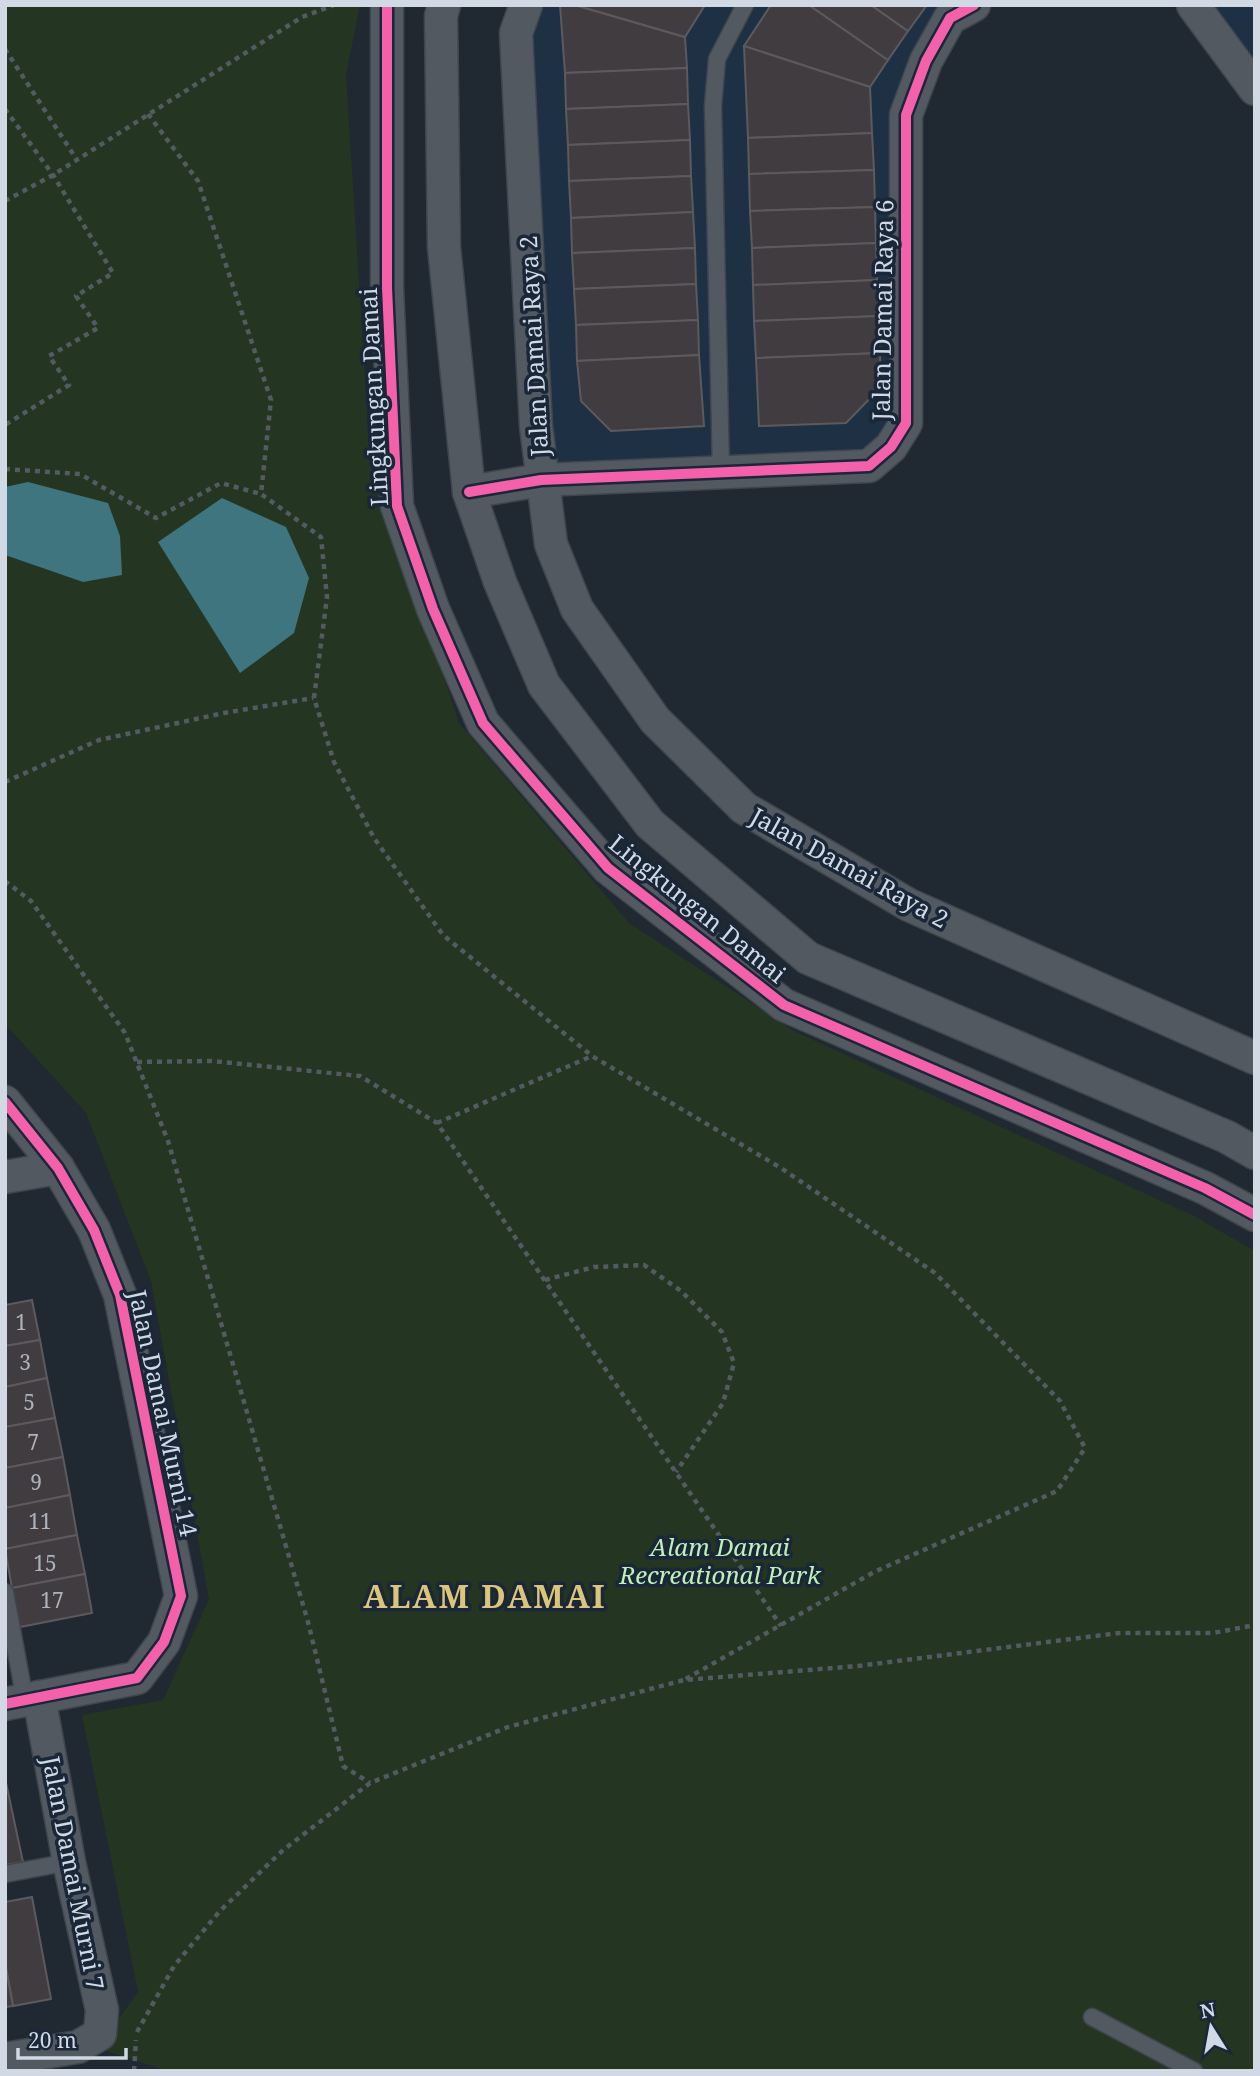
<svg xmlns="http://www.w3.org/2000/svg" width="1260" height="2076" font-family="'Noto Serif',serif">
	<rect width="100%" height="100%" fill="#202831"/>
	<!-- built -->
	<g fill="#1e3044">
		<polygon points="539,5 949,5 915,52 893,417 881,438 864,452 551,467 526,38"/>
		<polygon points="1207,5 1255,5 1255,69"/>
	</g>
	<!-- green -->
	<polygon fill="#243522" points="5,5 360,5 346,75 370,456 459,723 629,923 794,1031 1196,1217 1255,1251 1255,2071 168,2071 97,2048 138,1992 82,1715 163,1700 209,1599 151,1281 86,1113 5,1024"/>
	<!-- water -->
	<g fill="#3f757e">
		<polygon points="28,482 108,503 120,536 122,575 83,582 5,555 5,487"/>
		<polygon points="222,498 286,527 309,578 294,633 240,673 158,542"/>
	</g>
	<!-- building -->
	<g fill="#403c3f" stroke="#5c5a5e" stroke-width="2">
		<polygon points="560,5 575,5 685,37 687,68 565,73"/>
		<polygon points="575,5 705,5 685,37"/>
		<polygon points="771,5 809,5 888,60 870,87 744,46"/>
		<polygon points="809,5 871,5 908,31 888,60"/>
		<polygon points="871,5 927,5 908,31"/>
		<polygon points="744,46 870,87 872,133 748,138"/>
		<polygon points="687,68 688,104 566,109 565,73"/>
		<polygon points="688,104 690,140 568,145 566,109"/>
		<polygon points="872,133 874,170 749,174 748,138"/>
		<polygon points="690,140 691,176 569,181 568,145"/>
		<polygon points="874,170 875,207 750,211 749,174"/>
		<polygon points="691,176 693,212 571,218 569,181"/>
		<polygon points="875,207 876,243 752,248 750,211"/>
		<polygon points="693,212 695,248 572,253 571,218"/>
		<polygon points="876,243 877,280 753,285 752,248"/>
		<polygon points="695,248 696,284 574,289 572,253"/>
		<polygon points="877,280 879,316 754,321 753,285"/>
		<polygon points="696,284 698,320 576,325 574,289"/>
		<polygon points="879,316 880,353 756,358 754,321"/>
		<polygon points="698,320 699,355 577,361 576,325"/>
		<polygon points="880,353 881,387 846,423 759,426 756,358"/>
		<polygon points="699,355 704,426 611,431 581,401 577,361"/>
		<polygon points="32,1300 40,1340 5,1346 5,1305"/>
		<polygon points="40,1340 47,1378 5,1387 5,1346"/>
		<polygon points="47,1378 55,1418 5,1427 5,1387"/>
		<polygon points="55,1418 63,1457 5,1468 5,1427"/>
		<polygon points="63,1457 70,1495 5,1508 5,1468"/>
		<polygon points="70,1495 77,1535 5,1549 5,1508"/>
		<polygon points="77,1535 85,1574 12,1588 5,1549"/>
		<polygon points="85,1574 92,1613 20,1627 12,1588"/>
		<polygon points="5,1778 23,1862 5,1865"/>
		<polygon points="32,1897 51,1999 13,2006 5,1963 5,1902"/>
		<polygon points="5,1963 13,2006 5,2007"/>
	</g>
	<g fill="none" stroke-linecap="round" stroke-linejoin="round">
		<defs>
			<g id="service">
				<polyline points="721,472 713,106 717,59 745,5"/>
				<polyline points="5,1592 25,1700"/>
				<polyline points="5,1874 69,1862"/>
				<polyline points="1092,2017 1194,2071"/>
			</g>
			<g id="minor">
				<polyline points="387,5 387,288 397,506 433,609 483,723 608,868 784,1005 1205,1188 1255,1215"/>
				<polyline points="444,5 441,16 444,247 469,492 500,582 544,685 650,824 808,958 1227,1137 1255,1153"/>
				<polyline points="526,5 516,33 536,426 551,544 577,609 655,720 744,808 909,905 1255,1058"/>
				<polyline points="1193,5 1255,89"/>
				<polyline points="469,492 541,480 869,466 891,447 906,423 906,115 926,61 950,18 974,5"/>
				<polyline points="5,1102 58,1168 94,1230 120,1295 181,1596 164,1642 137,1678 5,1704"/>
				<polyline points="5,1177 58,1168"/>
				<polyline points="5,2059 78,2047 100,2034 102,2010 69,1862 39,1697"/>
			</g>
		</defs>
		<!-- service casing -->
		<use href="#service" stroke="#3f454d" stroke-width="19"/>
		<!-- minor casing -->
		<use href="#minor" stroke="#3f454d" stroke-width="35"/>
		<!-- path -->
		<g stroke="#545a61" stroke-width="4.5" stroke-dasharray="5 5" stroke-linecap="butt">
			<polyline points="5,49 77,160"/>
			<polyline points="5,109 53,175 113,273 76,296 98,328 49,356 69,385 5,425"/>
			<polyline points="148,114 198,181 271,400 261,494 321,537 327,597 314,698 334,762 374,838 443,935 592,1056 781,1168 935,1273 1060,1401 1085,1448 1057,1491 874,1572 684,1680"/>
			<polyline points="5,201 53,175 302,17 334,5"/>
			<polyline points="5,469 80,474 156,518 221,483 261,494"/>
			<polyline points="5,782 99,740 224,713 313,698"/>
			<polyline points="5,881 31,901 125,1033 168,1141 308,1622 343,1766 370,1783"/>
			<polyline points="137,1062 211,1061 360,1076 437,1123 781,1626"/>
			<polyline points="437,1123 592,1056"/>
			<polyline points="545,1280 594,1267 644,1265 681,1291 722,1332 734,1363 723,1403 676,1472"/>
			<polyline points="137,2032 174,1966 219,1912 282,1851 370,1783 508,1727 684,1680 858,1666 1119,1633 1213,1633 1255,1625"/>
			<polyline points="134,2071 136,2040"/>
		</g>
		<!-- service -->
		<use href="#service" stroke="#535961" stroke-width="16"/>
		<!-- minor -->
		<use href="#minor" stroke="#535961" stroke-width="32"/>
		<defs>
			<g id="cycleway">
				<polyline points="387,5 387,288 397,506 433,609 483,723 608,868 784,1005 1205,1188 1255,1215"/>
				<polyline points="469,492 541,480 869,466 891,447 906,423 906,115 926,61 950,18 974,5"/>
				<polyline points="5,1102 58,1168 94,1230 120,1295 181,1596 164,1642 137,1678 5,1704"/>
			</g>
		</defs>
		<!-- cycleway casing -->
		<use href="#cycleway" stroke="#192738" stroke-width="15"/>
		<!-- cycleway -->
		<use href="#cycleway" stroke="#f560ab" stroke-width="10"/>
	</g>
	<g text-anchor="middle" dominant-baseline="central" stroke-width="7" stroke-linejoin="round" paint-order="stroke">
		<!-- number labels -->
		<g font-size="21" fill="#acb2bb">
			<text x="21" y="1322">1</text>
			<text x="25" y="1362">3</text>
			<text x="29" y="1402">5</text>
			<text x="33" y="1442">7</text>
			<text x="36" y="1482">9</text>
			<text x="40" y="1521">11</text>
			<text x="45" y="1563">15</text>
			<text x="52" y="1600">17</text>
		</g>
		<!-- street labels -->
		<g font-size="24" fill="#d0d9e4" stroke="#192738">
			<text transform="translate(882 310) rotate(-89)">Jalan Damai Raya 6</text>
			<text transform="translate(533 346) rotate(-93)">Jalan Damai Raya 2</text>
			<text transform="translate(373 397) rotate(-93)">Lingkungan Damai</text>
			<text transform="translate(850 867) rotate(29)">Jalan Damai Raya 2</text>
			<text transform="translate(698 908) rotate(39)">Lingkungan Damai</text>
			<text transform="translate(164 1413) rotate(78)">Jalan Damai Murni 14</text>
			<text transform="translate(74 1873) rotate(79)">Jalan Damai Murni 7</text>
		</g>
		<!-- park labels -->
		<g font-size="24" font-style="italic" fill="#c1f0b4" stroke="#192738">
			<text x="720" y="1546">Alam Damai<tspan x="720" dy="28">Recreational Park</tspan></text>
		</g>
		<!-- district labels -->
		<g font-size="32" font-weight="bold" letter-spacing="2" fill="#dcc478" stroke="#192738">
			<text x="485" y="1595">ALAM DAMAI</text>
		</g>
	</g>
	<!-- border -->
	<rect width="1260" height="2076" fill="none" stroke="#d0d9e4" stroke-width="14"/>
	<!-- north arrow -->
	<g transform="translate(1211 2027) rotate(349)" stroke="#192738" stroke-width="5" paint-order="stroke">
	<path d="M0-5L12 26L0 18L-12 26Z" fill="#d0d9e4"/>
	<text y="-10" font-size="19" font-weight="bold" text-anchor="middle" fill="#d0d9e4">N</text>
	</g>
	<!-- scale -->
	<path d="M18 2048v10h108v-10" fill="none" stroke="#d0d9e4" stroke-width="3.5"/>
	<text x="28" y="2048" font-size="21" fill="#d0d9e4" stroke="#192738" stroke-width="5" paint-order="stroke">20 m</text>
</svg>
